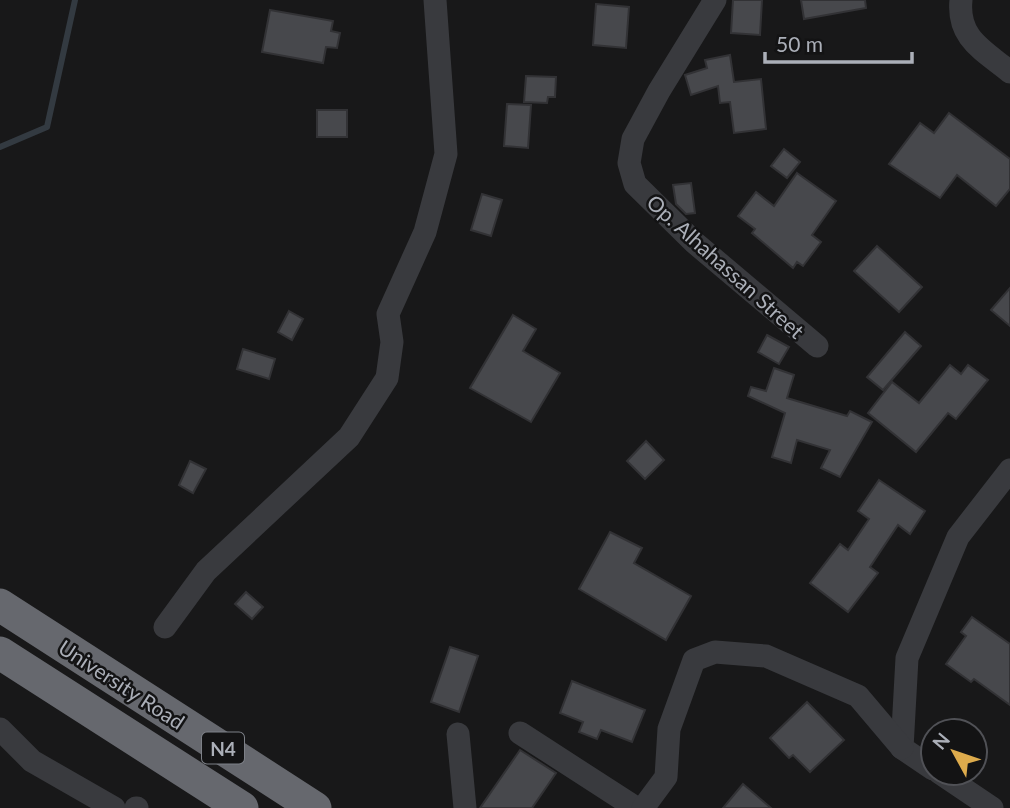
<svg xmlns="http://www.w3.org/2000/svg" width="1010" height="808" font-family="Lato,sans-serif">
	<rect width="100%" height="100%" fill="#181819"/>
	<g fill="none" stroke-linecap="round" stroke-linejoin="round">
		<!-- stream -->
		<polyline stroke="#333a41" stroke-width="6" points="0,147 47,127 75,0"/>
	</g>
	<!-- building -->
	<g fill="#47484c" stroke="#323235" stroke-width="2">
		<polygon points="733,0 762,0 760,35 731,33"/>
		<polygon points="801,0 865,0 866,8 804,19"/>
		<polygon points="596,4 629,7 626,48 593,45"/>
		<polygon points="270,10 333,21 331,31 340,33 337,48 326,47 323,63 262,52"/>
		<polygon points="730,55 734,82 761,79 766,129 734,133 730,102 720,103 718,86 691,95 685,75 707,68 705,60"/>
		<polygon points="526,76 556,77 555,97 548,97 547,103 524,102"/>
		<polygon points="507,104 531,105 528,148 504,146"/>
		<rect x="317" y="110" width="30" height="27"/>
		<polygon points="949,113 1010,159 1010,189 996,206 957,175 940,198 889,164 920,123 934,133"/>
		<polygon points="784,149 800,162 787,178 771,166"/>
		<polygon points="797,173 836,201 812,235 821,242 803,266 797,262 793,268 752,233 755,229 738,216 756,192 774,206"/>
		<polygon points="691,183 695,213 686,214 676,204 673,185"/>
		<polygon points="482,194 502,200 491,236 471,230"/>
		<polygon points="877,246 922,287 899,312 854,271"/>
		<polygon points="1010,288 1010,326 991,310"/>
		<polygon points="289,311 303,319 292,340 278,332"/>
		<polygon points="513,315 536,329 523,351 560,373 531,422 470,388"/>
		<polygon points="905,332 921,346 883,390 867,377"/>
		<polygon points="767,335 789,347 779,364 758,352"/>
		<polygon points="243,349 275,359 269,379 237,369"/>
		<polygon points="950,365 961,374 968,365 988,380 956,419 948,413 916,452 868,413 892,382 919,403"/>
		<polygon points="774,368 794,375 787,398 847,416 850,411 872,422 840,477 821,468 830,450 797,440 791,463 772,457 785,413 748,396 751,387 766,391"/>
		<polygon points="646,441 664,460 645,479 627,461"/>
		<polygon points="190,461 206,469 193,493 179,485"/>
		<polygon points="879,480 925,511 910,534 898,525 870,567 878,573 848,612 810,583 840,544 848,550 869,519 858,511"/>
		<polygon points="610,532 642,548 634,563 691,596 666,640 579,589"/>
		<polygon points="246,592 263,607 252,619 235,604"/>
		<polygon points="972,617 1010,644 1010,705 974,679 971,682 946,664 966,636 961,632"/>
		<polygon points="450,647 478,656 459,712 431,702"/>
		<polygon points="572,681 645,710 632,742 601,730 597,739 579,732 583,722 560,713"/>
		<polygon points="807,702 844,740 810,772 793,755 789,758 770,738"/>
		<polygon points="520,750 556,773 532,808 480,808"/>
		<polygon points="743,784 771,808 723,808"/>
	</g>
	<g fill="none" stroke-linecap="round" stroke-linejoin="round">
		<!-- minor -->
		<g stroke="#393a3e" stroke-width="23">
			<polyline points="715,0 659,91 633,139 629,163 635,184 695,243 817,346"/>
			<path d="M961 0C957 38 983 50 1010 72"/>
			<polyline points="165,627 206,571 349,437 387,378 392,342 388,314 425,232 446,154 435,0"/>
			<polyline points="0,729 32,761 114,808"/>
			<polyline points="520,733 636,808"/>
			<polyline points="458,734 465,808"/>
			<polyline points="933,769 902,748 907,658 958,537 1010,470"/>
			<polyline points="940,773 992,808"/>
			<polyline points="136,808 137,808"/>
			<polyline points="643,808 666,777 669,729 694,660 715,652 766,656 858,696 902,748"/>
		</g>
		<!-- highway -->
		<g stroke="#66686e" stroke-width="33">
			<polyline points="0,605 315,808"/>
			<polyline points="0,653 242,808"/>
		</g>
	</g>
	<g text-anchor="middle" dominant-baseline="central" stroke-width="5" stroke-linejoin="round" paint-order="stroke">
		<!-- shield labels -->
		<rect fill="#131314" stroke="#7d8087" stroke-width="2" x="202" y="732.5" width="42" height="31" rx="5"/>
		<g font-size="19" font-weight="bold" fill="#abafb8">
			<text x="223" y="748">N4</text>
		</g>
		<!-- street labels -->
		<g font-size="21" fill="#abafb8" stroke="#131314">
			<text transform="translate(726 266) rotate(42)">Op. Alhahassan Street</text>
			<text transform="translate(122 684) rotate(33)">University Road</text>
		</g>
	</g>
	<!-- north arrow -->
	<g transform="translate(954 752) rotate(310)"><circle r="33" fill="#131314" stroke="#505156" stroke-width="2"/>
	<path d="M0-5L12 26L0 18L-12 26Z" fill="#ddab4c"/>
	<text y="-10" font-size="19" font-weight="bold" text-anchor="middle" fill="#abafb8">N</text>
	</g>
	<!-- scale -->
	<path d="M765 52v10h147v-10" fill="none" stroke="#abafb8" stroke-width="3.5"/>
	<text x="776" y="52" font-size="21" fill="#abafb8" stroke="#131314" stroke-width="5" paint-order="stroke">50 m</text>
</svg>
